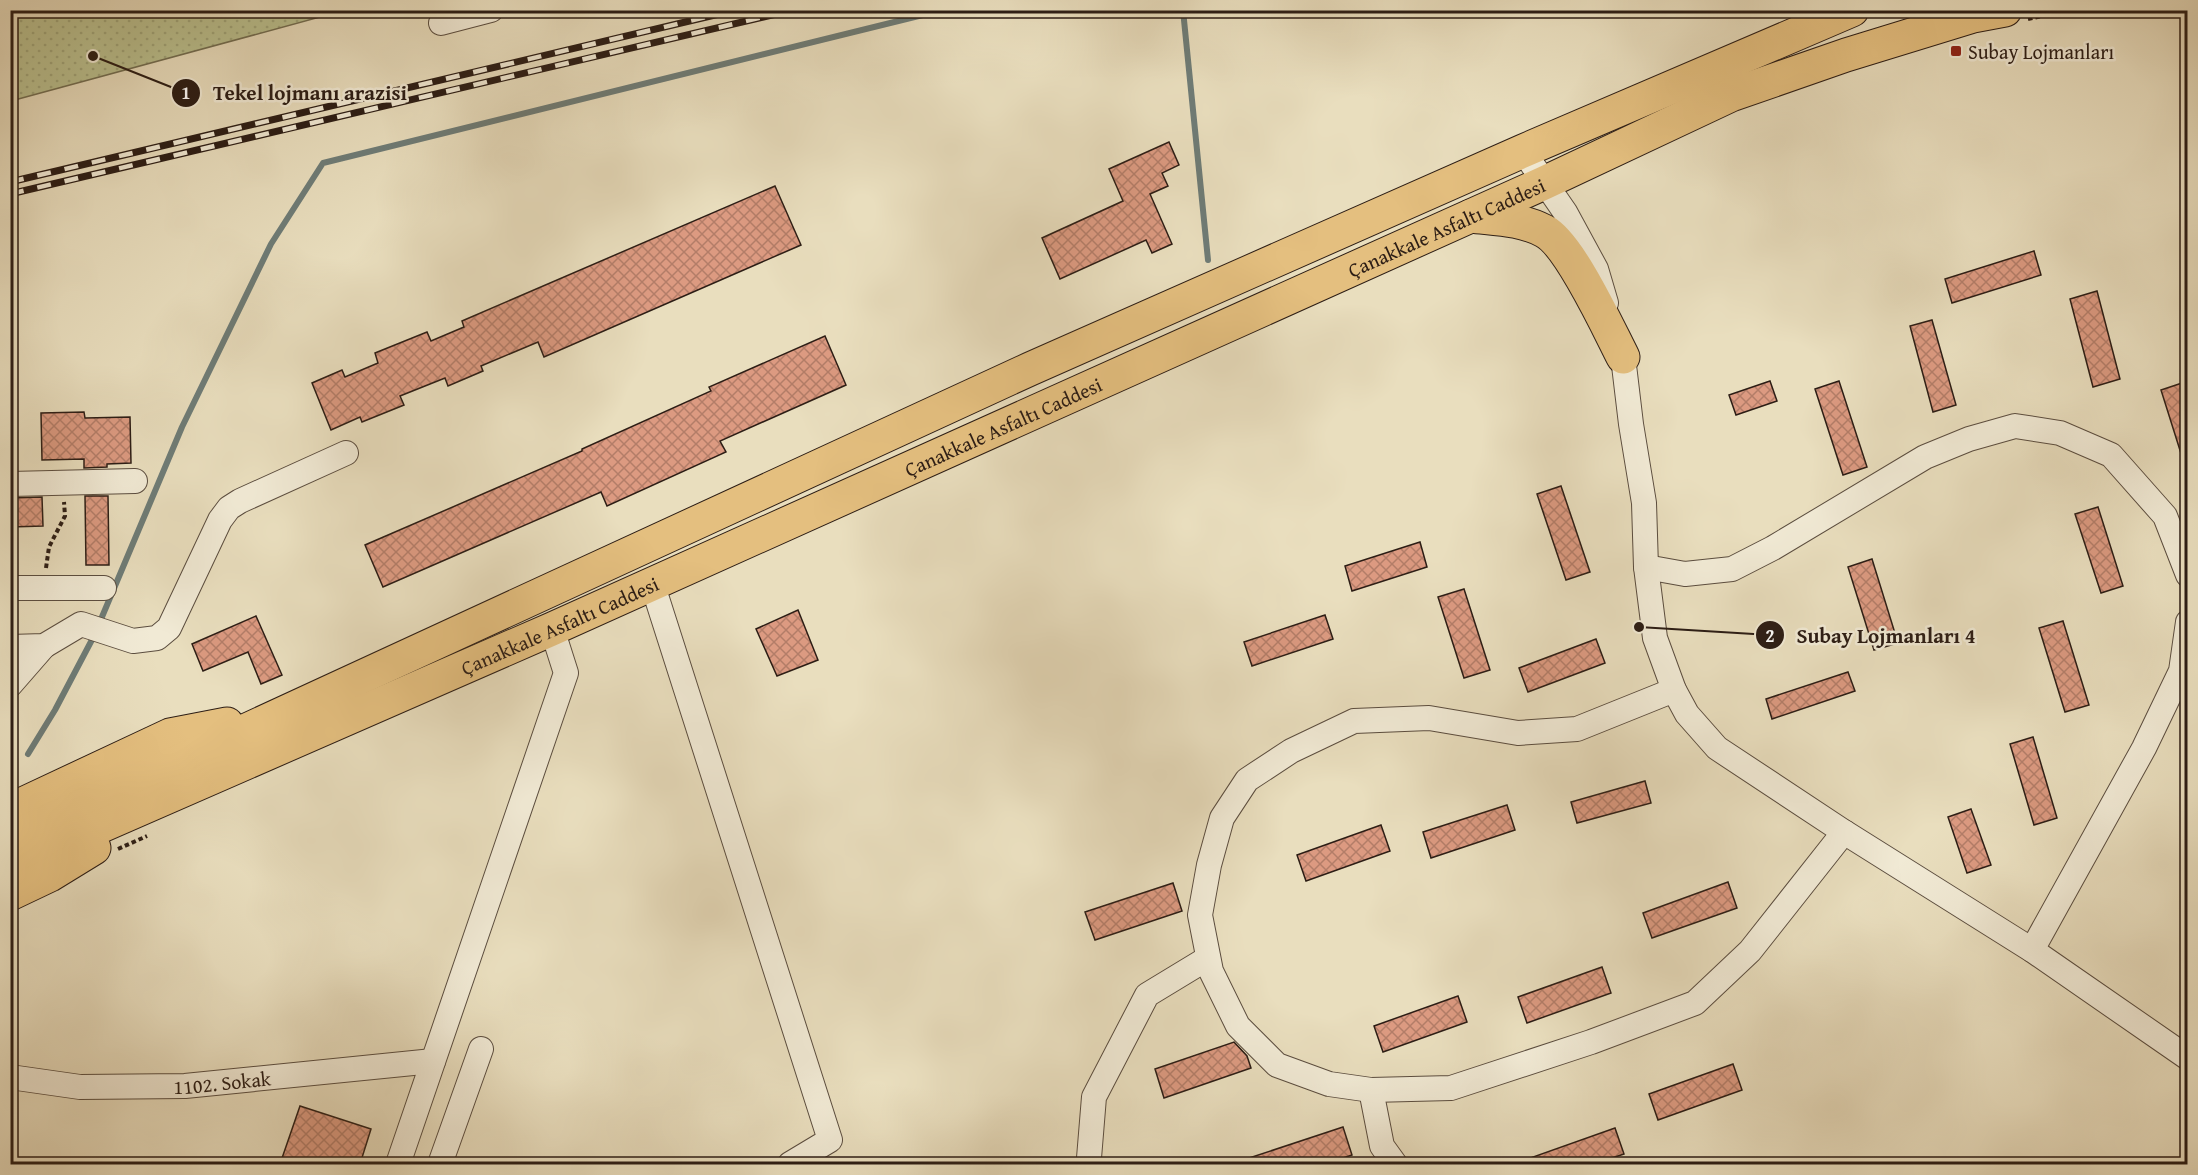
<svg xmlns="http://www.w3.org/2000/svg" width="2198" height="1175" font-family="'Gentium Book Plus',serif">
	<defs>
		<pattern id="grass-dots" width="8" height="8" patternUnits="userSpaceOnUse" patternTransform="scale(1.5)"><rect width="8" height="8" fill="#bac08f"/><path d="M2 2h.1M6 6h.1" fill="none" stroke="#a0a57a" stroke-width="1.8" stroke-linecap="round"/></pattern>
		<pattern id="building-cross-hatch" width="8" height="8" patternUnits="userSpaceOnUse" patternTransform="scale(1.5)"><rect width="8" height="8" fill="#dc9a81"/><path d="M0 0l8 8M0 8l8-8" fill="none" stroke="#b37d68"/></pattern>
	</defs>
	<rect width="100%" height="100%" fill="#e9debe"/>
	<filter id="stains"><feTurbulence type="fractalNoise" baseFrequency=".00333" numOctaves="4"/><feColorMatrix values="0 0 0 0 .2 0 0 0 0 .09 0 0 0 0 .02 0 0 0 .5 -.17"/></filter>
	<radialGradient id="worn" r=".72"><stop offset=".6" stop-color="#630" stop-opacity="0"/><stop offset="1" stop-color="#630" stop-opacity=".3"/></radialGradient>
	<!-- grass -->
	<polygon fill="url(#grass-dots)" stroke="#736e52" stroke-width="1.5" points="11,10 342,10 342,11 11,101"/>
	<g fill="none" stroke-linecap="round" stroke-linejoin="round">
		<!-- stream -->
		<g stroke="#6e7c77" stroke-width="6">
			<polyline points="1183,10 1208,260"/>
			<polyline points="99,624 182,427 271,244 323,163 943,10"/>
			<polyline points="28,754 55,710 95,634"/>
		</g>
	</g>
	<!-- building -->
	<g fill="url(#building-cross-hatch)" stroke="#2c1d15" stroke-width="1.5">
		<polygon points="1169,142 1179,165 1162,173 1168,186 1150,194 1172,244 1152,253 1146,240 1060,279 1042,238 1123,201 1109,169"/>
		<polygon points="775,186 801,245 544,357 538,342 481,366 483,371 448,386 445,378 400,396 404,405 362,422 360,417 331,430 312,383 342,370 345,377 378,363 375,353 427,332 431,341 464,327 462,321"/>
		<polygon points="2034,251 2041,275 1952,303 1945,279"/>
		<polygon points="2097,291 2120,379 2093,387 2070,299"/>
		<polygon points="1932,320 1956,405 1933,412 1910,326"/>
		<polygon points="825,336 846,385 720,441 726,452 607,506 601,492 383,587 365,545 582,451 582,449 711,391 709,387"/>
		<polygon points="1770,381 1777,401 1736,415 1729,395"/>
		<polygon points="1839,381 1867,467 1843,475 1815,389"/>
		<polygon points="2182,383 2187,402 2187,463 2184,463 2161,390"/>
		<polygon points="84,412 85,418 130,417 131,463 107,464 107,467 84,468 84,459 42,460 41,413"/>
		<polygon points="1561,486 1590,572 1566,580 1537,494"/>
		<polygon points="85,496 108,496 109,565 86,565"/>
		<polygon points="42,497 43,526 10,527 10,498"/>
		<polygon points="2098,507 2123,586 2101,593 2075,514"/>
		<polygon points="1420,542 1427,567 1352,591 1345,566"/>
		<polygon points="1872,559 1898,643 1874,650 1848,567"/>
		<polygon points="1464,589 1490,670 1464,678 1438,597"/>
		<polygon points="798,610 818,660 777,676 756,629"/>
		<polygon points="1325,615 1333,639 1252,666 1244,642"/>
		<polygon points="256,616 282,675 261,684 248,652 203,671 192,644"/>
		<polygon points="2063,621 2089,705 2065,712 2039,628"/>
		<polygon points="1596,639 1605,663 1528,692 1519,668"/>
		<polygon points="1848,672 1855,691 1772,719 1766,699"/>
		<polygon points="2033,737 2057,818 2034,825 2010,744"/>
		<polygon points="1645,781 1651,803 1577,823 1571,802"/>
		<polygon points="1507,805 1515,830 1431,858 1423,832"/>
		<polygon points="1971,809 1991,865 1967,873 1948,817"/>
		<polygon points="1381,825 1390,851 1306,881 1297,855"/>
		<polygon points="1728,882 1737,908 1652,938 1643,913"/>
		<polygon points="1173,883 1182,911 1095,940 1085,912"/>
		<polygon points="1602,967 1611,993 1527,1023 1518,997"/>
		<polygon points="1458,996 1467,1022 1383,1052 1374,1026"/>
		<polygon points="1234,1042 1247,1056 1251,1068 1164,1098 1155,1069"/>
		<polygon points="1733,1064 1742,1090 1658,1120 1649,1094"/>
		<polygon points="300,1106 371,1129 360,1164 280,1164"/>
		<polygon points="1343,1127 1352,1155 1325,1164 1238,1164 1237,1162"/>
		<polygon points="1615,1128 1624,1154 1594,1164 1519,1164 1519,1162"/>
	</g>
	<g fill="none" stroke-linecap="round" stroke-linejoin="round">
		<defs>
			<g id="minor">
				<polyline points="441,23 491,10"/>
				<polyline points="1523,151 1565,212 1596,269 1606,303"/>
				<polyline points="1618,342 1623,357 1631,424 1644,503 1646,567 1655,638 1674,690 1687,714 1717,748 1844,832 2032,950 2188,1058"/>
				<polyline points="10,484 135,481"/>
				<polyline points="1646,567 1685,574 1732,569 1773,548 1925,457 1969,439 2015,426 2060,433 2111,455 2165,516 2188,575"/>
				<polyline points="652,583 830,1140 790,1164"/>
				<polyline points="10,588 104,588"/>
				<polyline points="10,647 44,646 81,624 133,641 157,638 169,628 220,520 229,508 240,501 346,453"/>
				<polyline points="10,685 44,646"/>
				<polyline points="1674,690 1577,729 1518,733 1429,718 1354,721 1291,751 1247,780 1222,818 1209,865 1200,915 1211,971 1238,1026 1277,1065 1329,1084 1371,1090 1451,1088 1591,1042 1695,1003 1750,951 1844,832"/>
				<polyline points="2032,950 2144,748 2181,671 2188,622"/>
				<path id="s1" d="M10 1077 80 1087 185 1086 433 1061"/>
				<polyline points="1371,1090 1382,1146 1395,1164"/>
				<polyline points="398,1164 566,673 552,629"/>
				<polyline points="440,1164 481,1049"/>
				<polyline points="1091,1164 1089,1158 1094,1097 1147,995 1208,958"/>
			</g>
			<g id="highway">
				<path d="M1471 216C1496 219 1521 219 1544 231 1570 244 1608 328 1623 357"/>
				<polyline points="10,810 170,735 227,724"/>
				<polyline points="10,839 1030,369 1523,151 1852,10"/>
				<path id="s2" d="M10 866 552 629 1544 183 1731 95 1846 55 1973 16 2005 10"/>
				<polyline points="10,894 50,875 94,848"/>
			</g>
		</defs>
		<!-- minor casing -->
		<use href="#minor" stroke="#5b4d3f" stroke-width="26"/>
		<!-- highway casing -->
		<use href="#highway" stroke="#2c1d15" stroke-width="35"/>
		<!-- path -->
		<g stroke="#2c1d15" stroke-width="4" stroke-dasharray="4.5 3" stroke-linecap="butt">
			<polyline points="2028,19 2070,10"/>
			<polyline points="46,568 49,547 65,516 64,502"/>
			<polyline points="118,849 147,836"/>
		</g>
		<!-- minor -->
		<use href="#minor" stroke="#f1ead5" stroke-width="24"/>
		<!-- highway -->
		<use href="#highway" stroke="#e4bf7f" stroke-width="33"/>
		<defs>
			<g id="rail">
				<polyline points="10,182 736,10"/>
				<polyline points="10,194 793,10"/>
			</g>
		</defs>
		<!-- rail casing -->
		<use href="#rail" stroke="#2c1d15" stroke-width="7"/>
		<!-- rail -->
		<use href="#rail" stroke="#f1ead5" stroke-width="4.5" stroke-dasharray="14" stroke-linecap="butt"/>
	</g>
	<!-- markers -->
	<rect fill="#8f2418" stroke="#f1ead5" stroke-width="2" x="1950" y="45" width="12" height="12" rx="3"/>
	<g text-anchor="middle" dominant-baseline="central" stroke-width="5" stroke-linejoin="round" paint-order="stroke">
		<!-- poi labels -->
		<g font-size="20" fill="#2c1d15" stroke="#f1ead5" text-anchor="start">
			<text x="1968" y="51">Subay Lojmanları</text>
		</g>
		<!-- street labels -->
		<g font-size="20" fill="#2c1d15" stroke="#f1ead5">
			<text stroke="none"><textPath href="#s2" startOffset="1572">Çanakkale Asfaltı Caddesi</textPath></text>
			<text stroke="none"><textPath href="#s2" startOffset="1086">Çanakkale Asfaltı Caddesi</textPath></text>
			<text stroke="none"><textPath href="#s2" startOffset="600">Çanakkale Asfaltı Caddesi</textPath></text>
			<text stroke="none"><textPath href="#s1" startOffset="213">1102. Sokak</textPath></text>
		</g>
	</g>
	<!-- callouts -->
	<path fill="none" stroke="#2c1d15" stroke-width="2" d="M93 56L186 93M1639 627L1770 635"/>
	<g fill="#2c1d15" stroke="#f1ead5" stroke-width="2">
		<circle cx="93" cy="56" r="6"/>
		<circle cx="1639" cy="627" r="6"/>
		<circle cx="186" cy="93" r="15"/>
		<circle cx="1770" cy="635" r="15"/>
	</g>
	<g font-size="18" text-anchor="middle" font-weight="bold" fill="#fff">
		<text x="186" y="99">1</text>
		<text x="1770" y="642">2</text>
	</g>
	<g font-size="21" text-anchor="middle" font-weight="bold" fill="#2c1d15" stroke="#f1ead5" stroke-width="5" stroke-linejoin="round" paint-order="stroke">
		<text x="310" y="100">Tekel lojmanı arazisi</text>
		<text x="1886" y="643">Subay Lojmanları 4</text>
	</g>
	<!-- margin -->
	<rect width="2198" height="1175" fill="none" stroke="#e9debe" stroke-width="36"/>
	<rect x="12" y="12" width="2174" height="1151" fill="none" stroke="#2c1d15" stroke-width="3"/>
	<rect x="18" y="18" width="2162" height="1139" fill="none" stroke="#2c1d15" stroke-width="1.5"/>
	<rect width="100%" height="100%" filter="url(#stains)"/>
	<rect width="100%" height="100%" fill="url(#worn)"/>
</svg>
